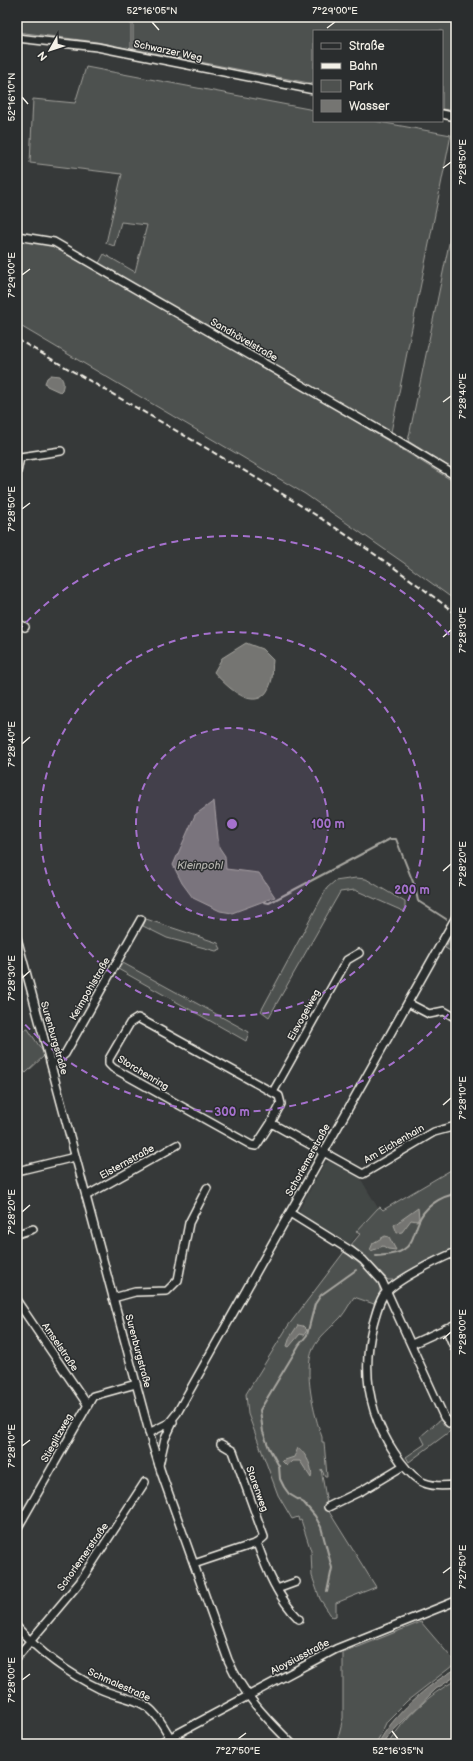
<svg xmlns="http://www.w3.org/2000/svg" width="473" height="1761" font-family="'Balsamiq Sans',sans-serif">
	<rect width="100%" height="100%" fill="#363939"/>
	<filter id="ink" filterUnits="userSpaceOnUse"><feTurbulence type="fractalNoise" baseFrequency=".025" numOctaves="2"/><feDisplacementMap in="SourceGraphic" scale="8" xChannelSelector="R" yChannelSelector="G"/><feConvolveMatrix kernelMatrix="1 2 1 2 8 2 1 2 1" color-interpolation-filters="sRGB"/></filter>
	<g filter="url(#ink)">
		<!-- built -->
		<polygon fill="#434645" points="329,1161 359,1176 378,1208 356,1232 358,1234 350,1244 301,1214 299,1210 324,1164"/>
		<!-- green -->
		<g fill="#4e514f" stroke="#a1a19c">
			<polygon points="17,17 131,17 131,49 97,42 17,32"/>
			<polygon points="133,17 456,17 456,111 442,109 442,31 314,31 314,84 133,49"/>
			<polygon points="86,67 314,110 314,121 374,121 451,135 391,432 98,265 104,254 135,272 147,225 121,222 114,246 106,243 122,174 30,163 33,99 75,103"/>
			<polygon points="456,210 456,471 408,441"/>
			<path d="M17 240 49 244C185 322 323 399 456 483V601L404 563 305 494 17 324Z"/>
			<polygon points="356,878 366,879 405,902 405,912 355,890 340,892 269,1017 261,1011 327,888 335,881"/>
			<polygon points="146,919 218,943 221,949 216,951 167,938 143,926"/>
			<polygon points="456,929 456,954 445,948"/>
			<polygon points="123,963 249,1032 246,1041 118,969"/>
			<polygon points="28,1029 45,1055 26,1073 17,1066 17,1031"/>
			<polygon points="456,1167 456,1247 424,1262 396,1280 388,1280 367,1258 351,1245 360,1234 356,1232 378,1208 380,1207 383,1210"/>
			<path d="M344 1252C353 1258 379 1278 380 1289 381 1294 376 1300 374 1304L354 1297C350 1303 346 1311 341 1317 331 1328 319 1336 313 1349 303 1371 314 1415 322 1437V1442H324L327 1476H325L321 1469 328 1510 376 1587 336 1603V1616L332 1617 320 1599 312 1576 311 1551 301 1520 299 1521 298 1517 292 1519 278 1495 248 1414 246 1394 288 1326Z"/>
			<polygon points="441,1419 446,1425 453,1429 409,1462 406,1457 425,1444 421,1436"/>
			<polygon points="421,1622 456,1663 407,1701 387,1721 376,1744 337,1742 343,1718 343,1653"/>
			<path d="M456 1680V1744H388C405 1717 428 1695 456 1680Z"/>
		</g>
		<!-- water -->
		<g fill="#757572" stroke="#a8a7a1">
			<path d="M51 375 60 376C64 381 64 384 62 390L60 392 47 386 45 383 47 378Z"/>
			<path d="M246 643 262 649 273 660C272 666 273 673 272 679 262 719 229 690 214 672L222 658Z"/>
			<polygon points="214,801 219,847 225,856 226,869 259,873 275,897 232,913 220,911 193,898 182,883 173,865 195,815"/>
			<polygon points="418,1208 419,1218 417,1221 411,1220 402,1232 397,1233 394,1225"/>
			<polygon points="385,1236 389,1237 396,1250 388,1249 383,1246 371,1251 370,1250 373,1243"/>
			<polygon points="298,1325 303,1326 307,1330 304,1335 300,1334 289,1347 287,1346 290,1337"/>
			<path d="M298 1448C306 1453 314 1469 311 1478L300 1461H292L287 1466 282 1461 294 1457Z"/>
			<path d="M456 1669V1676L436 1689 388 1736 383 1744H378C392 1716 428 1684 456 1669Z"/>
		</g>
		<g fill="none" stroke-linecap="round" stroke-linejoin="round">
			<!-- stream -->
			<g stroke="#a8a7a1" stroke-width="2">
				<polyline points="264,902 269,903 390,839 396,839 415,887 418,901 446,919"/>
				<polyline points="451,1195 456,1186"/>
				<path d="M376 1256C384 1255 396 1255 403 1250 413 1244 414 1233 418 1223 423 1208 440 1196 456 1194"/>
				<polyline points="327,1592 332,1568 321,1527 315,1516 304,1503 289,1494 284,1487 280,1479 279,1466 269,1448 263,1432 260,1410 299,1345 307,1335 315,1304 321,1295 356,1270"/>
			</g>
			<defs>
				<g id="minor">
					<polyline points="17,38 97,47 314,90"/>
					<polyline points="442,114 456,117"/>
					<polyline points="17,236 54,242 395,439 456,476"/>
					<polyline points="17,472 20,457 61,451"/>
					<polyline points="17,623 25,627"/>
					<path d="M17 938 152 1443 161 1472 228 1660C245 1697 264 1716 292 1744"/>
					<polyline points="408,1003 429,1014 444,1011 456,1018"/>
					<polyline points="52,1065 65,1054 141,919"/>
					<polyline points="273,1092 347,960 359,953"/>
					<polyline points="271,1123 281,1104 279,1096 138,1018 130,1023 109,1059 109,1064 113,1068 251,1145 256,1146 271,1123 363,1174 434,1132 456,1126"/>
					<polyline points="17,1171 75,1157"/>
					<polyline points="86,1196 177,1145"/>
					<polyline points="290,1213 351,1251 363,1260 382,1281 444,1417 449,1423 456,1426"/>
					<polyline points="17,1234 33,1229"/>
					<path d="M456 1252C439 1259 393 1281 383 1296 378 1304 376 1314 373 1324 362 1369 368 1413 394 1452 401 1463 409 1474 420 1481 431 1487 444 1486 456 1485"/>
					<polyline points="113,1298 135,1292 167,1291 178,1280 189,1223 207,1188"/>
					<polyline points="17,1301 87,1404"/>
					<polyline points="446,1328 454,1347"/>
					<polyline points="412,1344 456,1324"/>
					<polyline points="149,1433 169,1423 177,1413 456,917"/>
					<polyline points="221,1444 233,1451 264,1537 257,1543"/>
					<polyline points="159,1465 165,1439 173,1422"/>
					<polyline points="328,1507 363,1490 403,1466"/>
					<polyline points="17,1510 23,1518"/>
					<polyline points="17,1529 93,1396 136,1384"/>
					<path d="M194 1564 257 1543C267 1571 278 1598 299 1619"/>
					<polyline points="277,1589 296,1582"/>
					<path d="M17 1627C41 1654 67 1673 100 1689 116 1697 140 1698 153 1712 160 1719 165 1729 170 1737"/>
					<polyline points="17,1657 80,1582 145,1482"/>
					<polyline points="158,1744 336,1649 456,1601"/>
				</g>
			</defs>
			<!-- minor casing -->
			<use href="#minor" stroke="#f4f1e8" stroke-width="10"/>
			<!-- minor -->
			<use href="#minor" stroke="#2a2d2e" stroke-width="7"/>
			<!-- rail -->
			<path stroke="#f4f1e8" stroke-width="2" stroke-dasharray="6 3" stroke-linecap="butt" d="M17 339C166 426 320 507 456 614"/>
		</g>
	</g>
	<!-- ticks -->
	<path fill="none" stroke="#f4f1e8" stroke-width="1.5" d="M152 22 159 30M327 28 335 22M22 97 28 104M443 168 451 162M22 275 30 269M443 402 451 396M22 509 30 503M443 637 451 630M22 744 30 737M443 871 451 864M22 978 30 971M443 1105 451 1098M22 1212 30 1205M443 1339 451 1332M22 1446 30 1440M443 1573 451 1567M22 1680 30 1674M392 1731 398 1739M238 1739 246 1733"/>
	<!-- distance rings -->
	<circle cx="232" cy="824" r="96" fill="#a571cd" fill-opacity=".12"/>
	<g fill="none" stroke="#a571cd" stroke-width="2" stroke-dasharray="7 5">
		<circle cx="232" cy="824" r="96"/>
		<circle cx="232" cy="824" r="192"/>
		<path d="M456 1005A288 288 0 0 1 18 1017M18 631A288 288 0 0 1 456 643"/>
	</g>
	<g text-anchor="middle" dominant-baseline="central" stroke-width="3" stroke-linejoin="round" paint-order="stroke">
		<!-- street labels -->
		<g font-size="10" fill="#f4f1e8" stroke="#2a2d2e">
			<text transform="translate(168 51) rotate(12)">Schwarzer Weg</text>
			<text transform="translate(244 340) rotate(30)">Sandhövelstraße</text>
			<text transform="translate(90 989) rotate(-60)">Keimpohlstraße</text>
			<text transform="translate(304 1015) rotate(-61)">Eisvogelweg</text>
			<text transform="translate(54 1038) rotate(74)">Surenburgstraße</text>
			<text transform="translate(143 1073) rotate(31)">Storchenring</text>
			<text transform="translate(394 1144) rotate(-30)">Am Eichenhain</text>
			<text transform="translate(308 1160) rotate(-61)">Schorlemerstraße</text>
			<text transform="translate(127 1162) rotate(-29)">Elsternstraße</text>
			<text transform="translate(60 1347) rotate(56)">Amselstraße</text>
			<text transform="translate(138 1351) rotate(75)">Surenburgstraße</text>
			<text transform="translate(57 1438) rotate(-61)">Stieglitzweg</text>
			<text transform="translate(257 1489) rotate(70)">Starenweg</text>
			<text transform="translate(83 1557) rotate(-55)">Schorlemerstraße</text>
			<text transform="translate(300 1657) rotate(-28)">Aloysiusstraße</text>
			<text transform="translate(119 1685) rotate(24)">Schmalestraße</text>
		</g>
		<!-- water labels -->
		<g font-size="11" font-style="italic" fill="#b4b3ad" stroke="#2a2d2e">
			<text x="200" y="865">Kleinpohl</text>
		</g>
	</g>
	<circle cx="232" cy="824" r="6" fill="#a571cd" stroke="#2a2d2e" stroke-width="2"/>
	<g font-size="12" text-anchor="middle" font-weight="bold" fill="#a571cd" stroke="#2a2d2e" stroke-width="3" stroke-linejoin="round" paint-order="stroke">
		<text x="328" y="828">100 m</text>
		<text x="412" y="894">200 m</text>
		<text x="232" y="1116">300 m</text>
	</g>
	<!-- margin -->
	<rect width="473" height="1761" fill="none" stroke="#2a2d2e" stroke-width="44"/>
	<!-- legend -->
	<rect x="313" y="30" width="130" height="92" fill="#2a2d2e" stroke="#7b7b78"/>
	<rect x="321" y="43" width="20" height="6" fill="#2a2d2e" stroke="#7b7b78"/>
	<text x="349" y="50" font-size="12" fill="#f4f1e8">Straße</text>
	<rect x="321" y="63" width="20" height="6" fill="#f4f1e8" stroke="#7b7b78"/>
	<text x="349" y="70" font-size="12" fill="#f4f1e8">Bahn</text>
	<rect x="321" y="80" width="20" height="12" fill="#4e514f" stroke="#7b7b78"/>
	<text x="349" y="90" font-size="12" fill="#f4f1e8">Park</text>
	<rect x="321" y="100" width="20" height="12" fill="#757572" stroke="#7b7b78"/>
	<text x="349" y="110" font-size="12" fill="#f4f1e8">Wasser</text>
	<!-- north arrow -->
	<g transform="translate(50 50) rotate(231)" stroke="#2a2d2e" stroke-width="3" paint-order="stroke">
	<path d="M0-3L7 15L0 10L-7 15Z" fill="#f4f1e8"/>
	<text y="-6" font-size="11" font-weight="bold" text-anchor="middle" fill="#f4f1e8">N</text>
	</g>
	<rect x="22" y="22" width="429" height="1717" fill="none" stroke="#f4f1e8" stroke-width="1.5"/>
	<g font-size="10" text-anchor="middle" fill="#f4f1e8">
		<text x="152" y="14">52°16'05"N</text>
		<text x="335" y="14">7°29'00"E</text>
		<text transform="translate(11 97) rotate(-90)" y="4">52°16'10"N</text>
		<text transform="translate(462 162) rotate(-90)" y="4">7°28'50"E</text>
		<text transform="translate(11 275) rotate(-90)" y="4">7°29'00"E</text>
		<text transform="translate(462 396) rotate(-90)" y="4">7°28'40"E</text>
		<text transform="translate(11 509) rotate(-90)" y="4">7°28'50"E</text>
		<text transform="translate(462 630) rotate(-90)" y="4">7°28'30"E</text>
		<text transform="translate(11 744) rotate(-90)" y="4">7°28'40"E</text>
		<text transform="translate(462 864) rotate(-90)" y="4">7°28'20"E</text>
		<text transform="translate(11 978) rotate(-90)" y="4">7°28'30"E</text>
		<text transform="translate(462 1098) rotate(-90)" y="4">7°28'10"E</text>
		<text transform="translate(11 1212) rotate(-90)" y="4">7°28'20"E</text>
		<text transform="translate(462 1332) rotate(-90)" y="4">7°28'00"E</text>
		<text transform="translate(11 1446) rotate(-90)" y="4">7°28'10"E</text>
		<text transform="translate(462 1567) rotate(-90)" y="4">7°27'50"E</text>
		<text transform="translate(11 1680) rotate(-90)" y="4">7°28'00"E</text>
		<text x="238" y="1754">7°27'50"E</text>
		<text x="398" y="1754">52°16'35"N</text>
	</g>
</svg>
